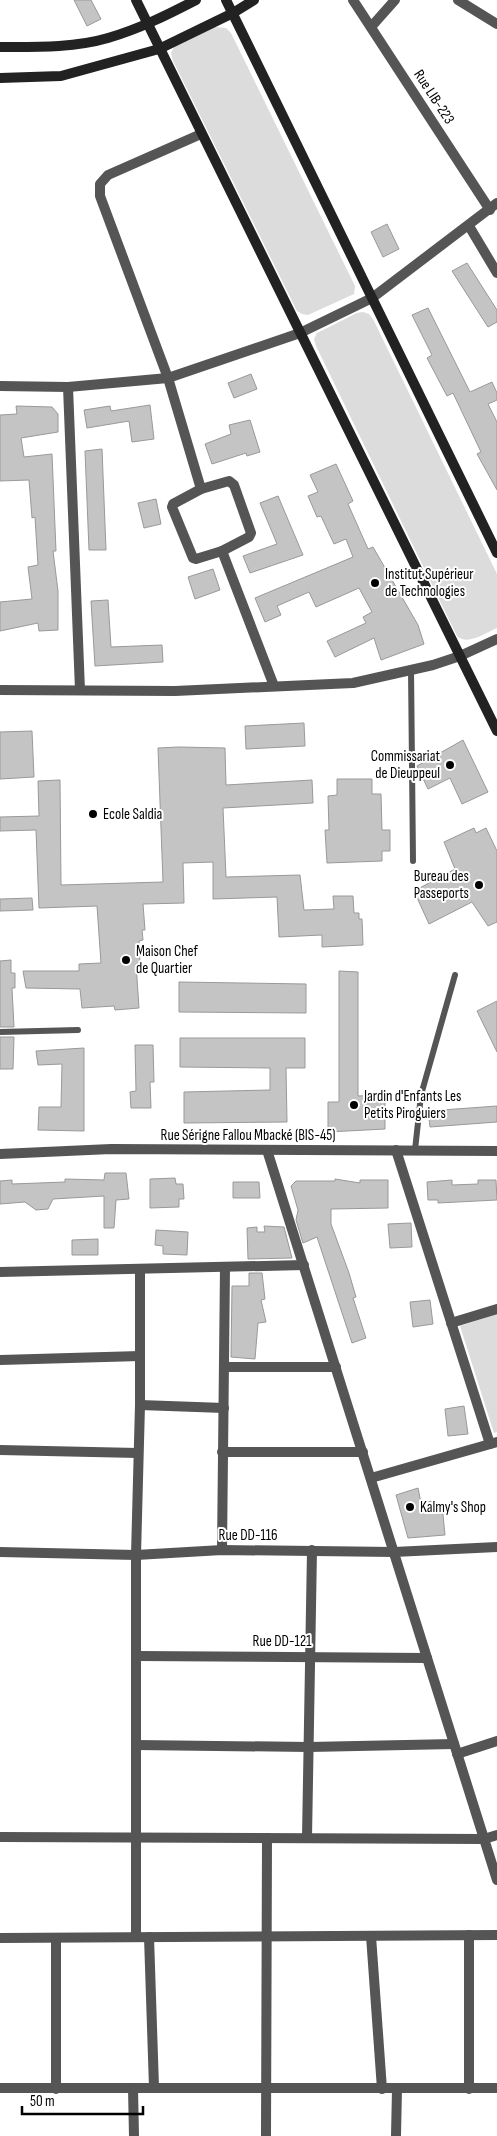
<svg xmlns="http://www.w3.org/2000/svg" width="497" height="2136" font-family="'Sofia Sans Condensed',sans-serif">
	<rect width="100%" height="100%" fill="#fff"/>
	<!-- green -->
	<g fill="#dcdcdc">
		<polygon points="214,27 226,28 231,33 355,286 354,294 308,315 302,314 297,311 173,61 171,53 174,47"/>
		<path d="M363 312 369 314 373 319 497 574V628C485 633 468 646 457 636L316 346 314 339 317 333 357 313Z"/>
		<polygon points="497,1314 497,1432 494,1433 460,1326"/>
	</g>
	<!-- building -->
	<g fill="#c4c4c4" stroke="#999">
		<polygon points="74,0 91,0 101,19 87,26"/>
		<polygon points="387,224 399,249 383,257 371,232"/>
		<polygon points="467,263 497,310 497,322 488,327 452,271"/>
		<polygon points="428,308 470,392 492,382 497,393 497,400 488,404 497,422 497,490 477,454 481,452 453,393 447,396 427,358 432,355 412,315"/>
		<polygon points="251,374 257,389 234,398 228,383"/>
		<polygon points="150,405 154,439 132,442 129,421 87,428 84,410 110,406 111,411"/>
		<polygon points="16,406 52,407 58,414 58,432 21,438 24,457 52,454 56,551 53,551 58,591 58,630 39,631 38,623 0,631 0,602 32,599 28,567 38,565 35,517 32,518 29,480 0,481 0,415 17,414"/>
		<polygon points="250,420 260,452 247,456 246,453 212,464 205,444 231,434 229,425"/>
		<polygon points="102,449 106,550 89,550 85,451"/>
		<polygon points="336,464 353,501 348,504 368,549 373,547 418,625 424,644 381,660 374,638 335,657 327,641 366,623 363,617 372,612 359,588 316,607 309,592 277,606 281,615 265,622 255,598 353,557 346,539 334,544 321,516 317,517 308,496 318,492 310,475"/>
		<polygon points="278,496 303,555 250,573 243,556 277,544 260,503"/>
		<polygon points="156,499 161,524 144,528 138,503"/>
		<polygon points="213,569 220,590 195,599 188,577"/>
		<polygon points="108,600 111,647 162,645 163,662 95,666 91,601"/>
		<polygon points="304,723 305,746 246,749 245,726"/>
		<polygon points="32,731 34,777 0,779 0,732"/>
		<polygon points="463,740 488,792 462,804 450,778 428,789 417,766"/>
		<polygon points="179,747 225,748 226,785 312,780 313,803 223,808 226,877 300,875 304,910 334,909 333,896 353,896 354,913 359,913 359,919 362,919 363,945 322,947 322,935 279,937 277,897 213,899 213,862 183,863 184,903 143,904 145,930 142,930 143,940 139,941 140,964 136,964 139,1008 115,1010 114,1006 82,1008 80,989 26,988 23,971 79,971 79,964 101,963 97,906 39,908 36,830 0,831 0,817 39,816 38,781 60,780 61,885 163,882 158,748"/>
		<polygon points="337,779 372,779 372,794 381,794 382,830 390,830 390,851 382,851 382,861 327,863 325,830 329,830 328,796 337,795"/>
		<polygon points="474,828 476,833 486,828 497,851 497,922 488,926 472,902 429,924 414,891 455,869 444,842"/>
		<polygon points="32,898 33,910 0,911 0,899"/>
		<polygon points="11,960 11,973 15,973 15,988 12,988 14,1027 0,1027 0,961"/>
		<polygon points="339,971 358,972 358,1096 385,1095 385,1129 328,1132 328,1102 339,1102"/>
		<polygon points="179,982 306,984 306,1013 179,1012"/>
		<polygon points="497,1001 497,1052 477,1011"/>
		<polygon points="0,1037 14,1037 13,1069 0,1069"/>
		<polygon points="180,1038 305,1038 305,1068 286,1068 287,1122 184,1123 184,1092 270,1090 270,1068 180,1067"/>
		<polygon points="135,1045 153,1045 154,1082 150,1082 151,1108 131,1108 130,1092 136,1091"/>
		<polygon points="84,1048 84,1131 38,1130 39,1107 61,1107 62,1064 38,1065 36,1051"/>
		<polygon points="497,1106 497,1122 430,1127 428,1111"/>
		<polygon points="105,1173 126,1173 129,1199 116,1200 114,1228 104,1228 104,1196 53,1199 48,1209 36,1210 25,1202 0,1204 0,1181 12,1180 12,1184 65,1182 65,1179 104,1180"/>
		<polygon points="175,1178 176,1184 183,1184 184,1199 179,1199 179,1207 150,1208 150,1179"/>
		<polygon points="335,1179 360,1183 360,1180 388,1180 388,1208 331,1209 331,1224 349,1273 356,1297 353,1298 366,1338 352,1343 317,1237 303,1243 296,1220 298,1210 291,1186 296,1181 335,1181"/>
		<polygon points="452,1180 452,1185 478,1184 478,1180 496,1180 497,1200 438,1203 438,1200 428,1200 427,1182"/>
		<polygon points="233,1182 259,1182 260,1198 233,1198"/>
		<polygon points="411,1223 412,1247 390,1248 388,1224"/>
		<polygon points="264,1226 284,1227 292,1258 248,1259 247,1228 257,1227 257,1232 265,1232"/>
		<polygon points="156,1230 188,1232 187,1255 163,1254 163,1246 155,1245"/>
		<polygon points="98,1239 98,1255 72,1255 72,1240"/>
		<polygon points="249,1273 262,1273 265,1299 261,1300 266,1322 258,1323 255,1359 231,1357 232,1286 249,1286"/>
		<polygon points="430,1300 433,1324 413,1327 410,1302"/>
		<polygon points="464,1406 468,1434 448,1436 445,1409"/>
		<polygon points="418,1488 421,1503 433,1501 434,1506 442,1504 445,1535 408,1538 396,1495"/>
	</g>
	<g fill="none" stroke-linecap="round" stroke-linejoin="round">
		<!-- lane -->
		<g stroke="#555" stroke-width="6">
			<polyline points="411,669 413,861"/>
			<polyline points="0,1032 78,1030"/>
			<polyline points="415,1150 421,1095 455,975"/>
		</g>
		<!-- street -->
		<g stroke="#555" stroke-width="10">
			<polyline points="353,0 490,210"/>
			<polyline points="458,0 497,24"/>
			<polyline points="371,27 395,0"/>
			<polyline points="469,226 497,273"/>
			<polyline points="0,386 68,387 168,378 300,333 372,298 497,203"/>
			<polyline points="68,387 80,690"/>
			<polygon points="229,481 234,485 251,533 249,537 222,551 196,559 193,558 172,507 173,504 201,489"/>
			<polyline points="201,489 168,378 100,196 100,184 108,175 201,134"/>
			<polyline points="222,551 274,686"/>
			<polyline points="0,690 175,691 353,683 433,665 460,656 497,639"/>
			<polyline points="267,1150 497,1880"/>
			<polyline points="396,1150 490,1444"/>
			<polyline points="0,1154 111,1149 497,1151"/>
			<polyline points="0,1272 304,1265"/>
			<polyline points="451,1323 497,1309"/>
			<polyline points="0,1360 140,1356"/>
			<polyline points="224,1367 336,1367"/>
			<polyline points="140,1405 224,1408"/>
			<polyline points="0,1450 138,1453"/>
			<polyline points="222,1452 363,1452"/>
			<polyline points="371,1478 497,1442"/>
			<polyline points="222,1550 225,1267"/>
			<polyline points="0,1552 136,1555 222,1550 394,1552 497,1547"/>
			<polyline points="137,1656 427,1658"/>
			<polyline points="136,1745 309,1747 454,1744"/>
			<polyline points="457,1754 497,1741"/>
			<polyline points="0,1837 484,1839 497,1835"/>
			<polyline points="307,1838 312,1550"/>
			<polyline points="469,1935 469,2089"/>
			<polyline points="371,1936 382,2089"/>
			<polyline points="136,1937 136,1555 140,1405 140,1269"/>
			<polyline points="149,1937 154,2087"/>
			<polyline points="0,1938 497,1935"/>
			<polyline points="56,1938 56,2089"/>
			<polyline points="0,2088 497,2088"/>
			<polyline points="133,2088 134,2136"/>
			<polyline points="266,2136 267,1838"/>
			<polyline points="396,2136 397,2089"/>
		</g>
		<!-- secondary -->
		<g stroke="#222" stroke-width="10">
			<polyline points="136,0 497,731"/>
			<polyline points="226,0 497,553"/>
			<path d="M0 47C35 47 74 48 108 38 139 29 167 15 196 0"/>
			<polyline points="0,78 61,76 159,49 233,13 254,0"/>
		</g>
	</g>
	<!-- markers -->
	<g fill="#000" stroke="#fff" stroke-width="2">
		<circle cx="375" cy="583" r="5"/>
		<circle cx="450" cy="765" r="5"/>
		<circle cx="93" cy="814" r="5"/>
		<circle cx="479" cy="885" r="5"/>
		<circle cx="126" cy="960" r="5"/>
		<circle cx="354" cy="1105" r="5"/>
		<circle cx="410" cy="1507" r="5"/>
	</g>
	<g text-anchor="middle" dominant-baseline="central" stroke-width="4" stroke-linejoin="round" paint-order="stroke">
		<!-- street labels -->
		<g font-size="15" fill="#000" stroke="#fff">
			<text transform="translate(434 97) rotate(57)">Rue LIB-223</text>
			<text x="248" y="1135">Rue Sérigne Fallou Mbacké (BIS-45)</text>
			<text x="248" y="1535">Rue DD-116</text>
			<text x="282" y="1641">Rue DD-121</text>
		</g>
		<!-- poi labels -->
		<g font-size="15" fill="#000" stroke="#fff" text-anchor="start">
			<text x="385" y="574">Institut Supérieur<tspan x="385" dy="17">de Technologies</tspan></text>
			<text x="440" y="756" text-anchor="end">Commissariat<tspan x="440" dy="17">de Dieuppeul</tspan></text>
			<text x="103" y="814">Ecole Saldia</text>
			<text x="469" y="876" text-anchor="end">Bureau des<tspan x="469" dy="17">Passeports</tspan></text>
			<text x="136" y="951">Maison Chef<tspan x="136" dy="17">de Quartier</tspan></text>
			<text x="364" y="1096">Jardin d'Enfants Les<tspan x="364" dy="17">Petits Piroguiers</tspan></text>
			<text x="420" y="1507">Kalmy's Shop</text>
		</g>
	</g>
	<!-- scale -->
	<path d="M22 2106v8h121v-8" fill="none" stroke="#000000" stroke-width="2.5"/>
	<text x="30" y="2106" font-size="15" fill="#000000" stroke="#ffffff" stroke-width="4" paint-order="stroke">50 m</text>
</svg>
